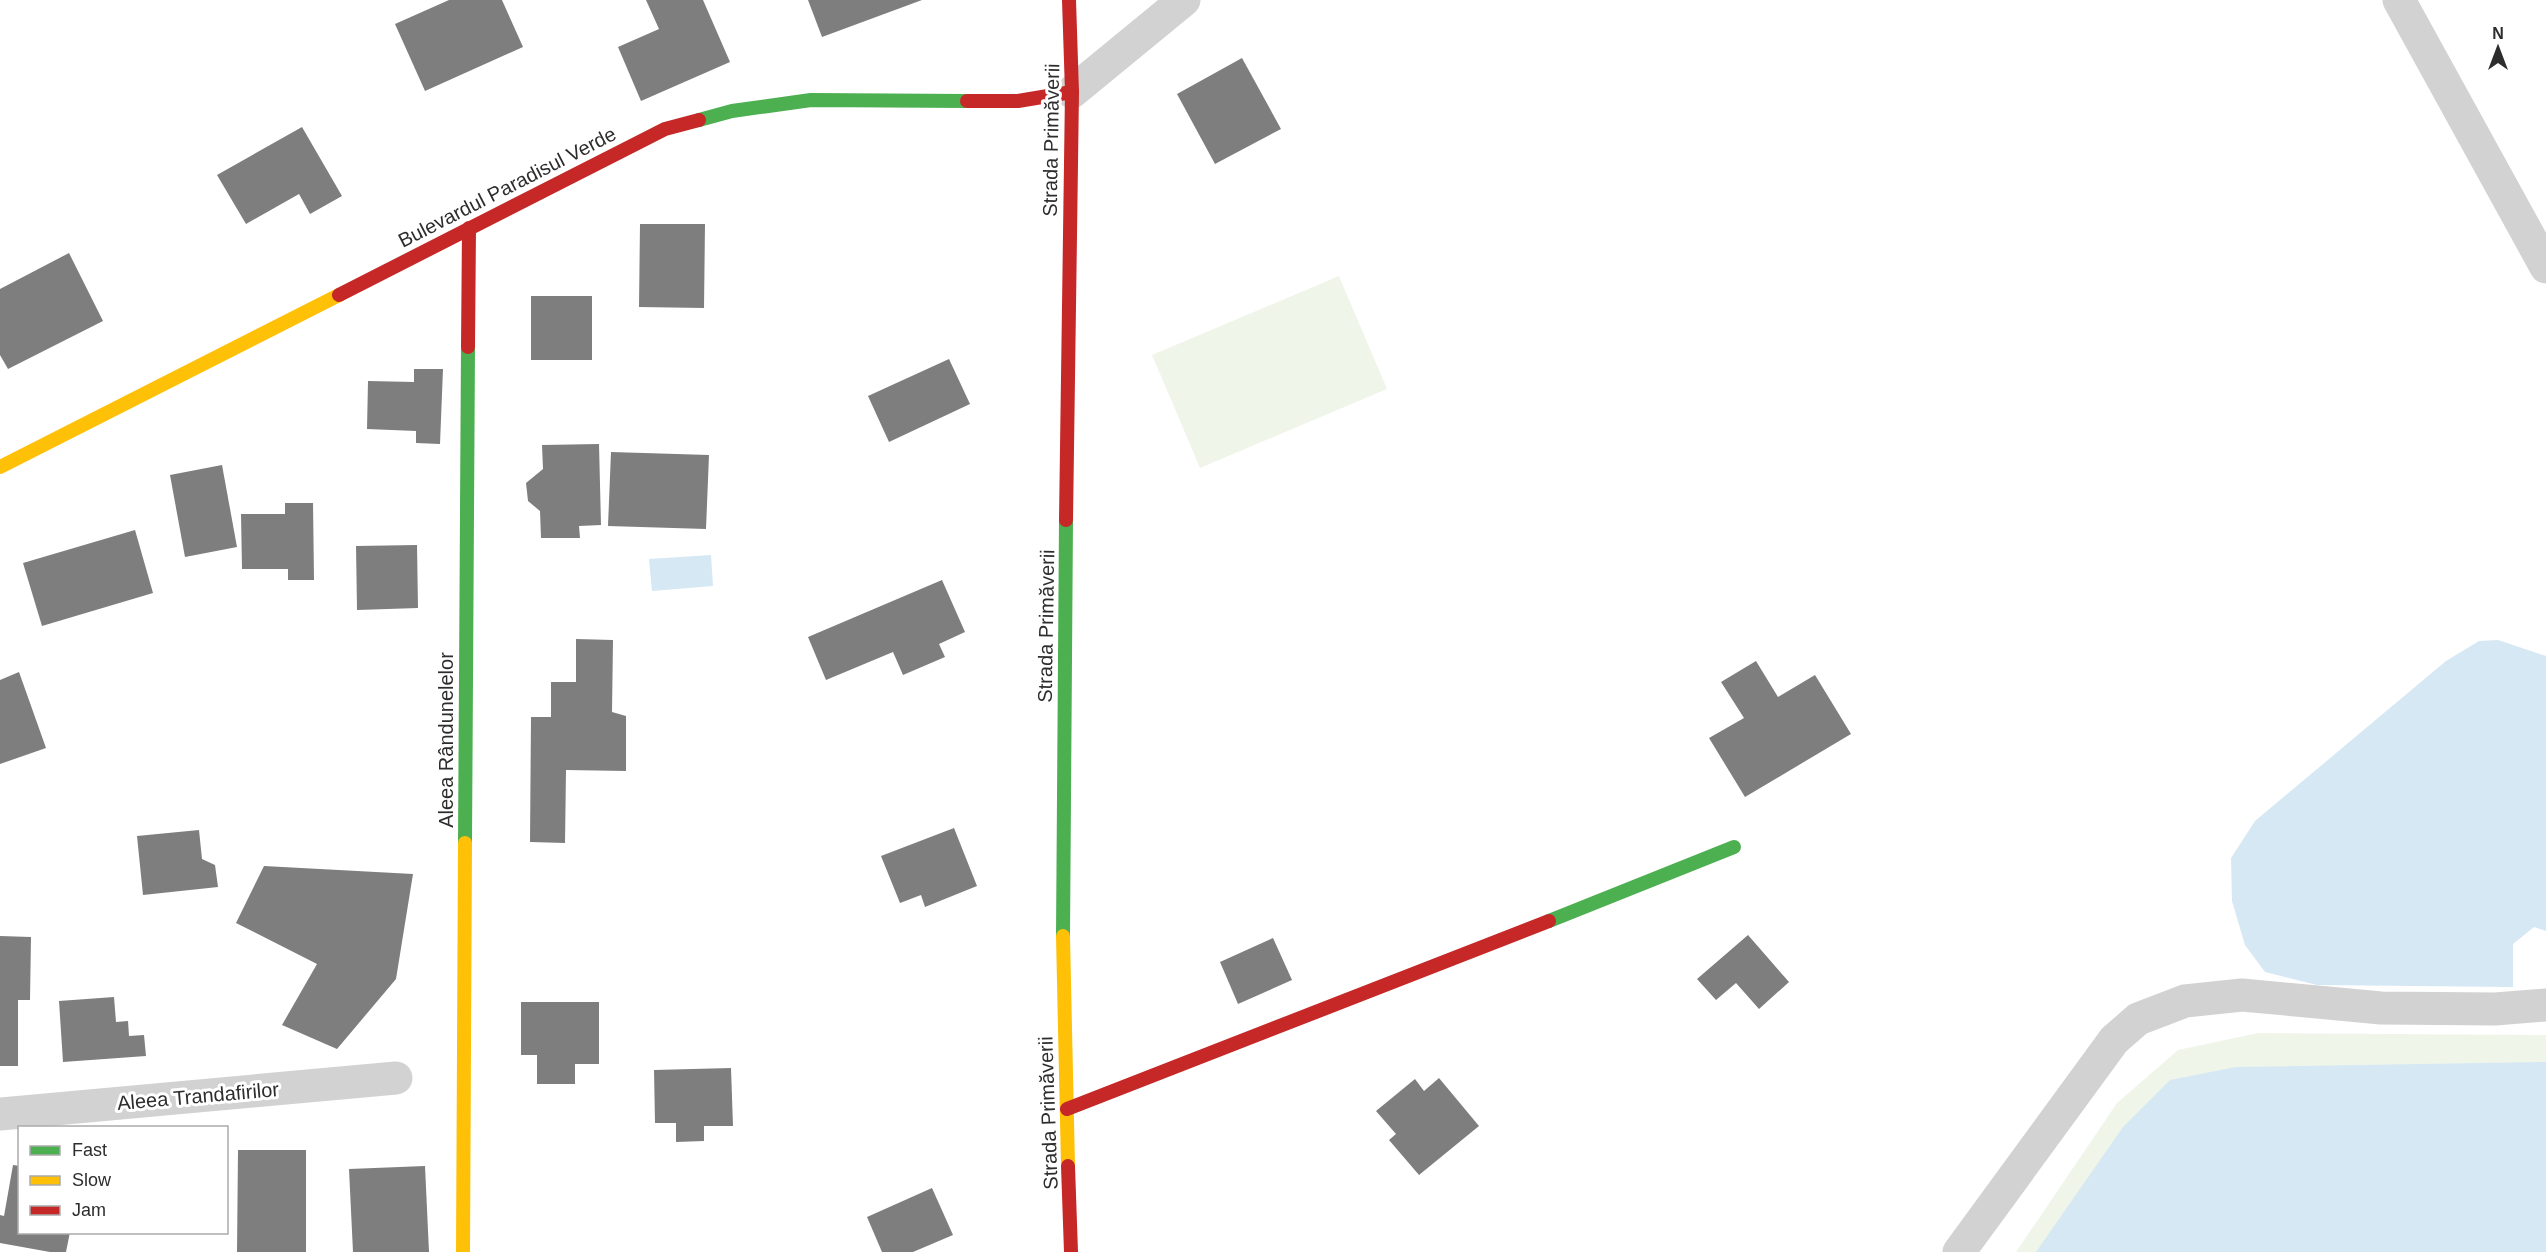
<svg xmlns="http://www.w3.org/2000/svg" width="2546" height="1252" font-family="Arial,sans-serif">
	<rect width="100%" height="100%" fill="#fff"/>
	<!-- green -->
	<g fill="#f0f5ea">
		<polygon points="1339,276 1387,389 1200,468 1152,355"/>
		<polygon points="2258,1033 2546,1035 2546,1252 2016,1252 2117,1103 2178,1050"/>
	</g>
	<!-- water -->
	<g fill="#d5e8f3">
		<polygon points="711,555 713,586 652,591 649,559"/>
		<polygon points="2498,640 2546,656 2546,931 2534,927 2513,944 2513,987 2317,985 2265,972 2245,945 2232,901 2231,858 2255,821 2446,661 2479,641"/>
		<polygon points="2546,1062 2546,1252 2036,1252 2123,1127 2170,1080 2236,1067"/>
	</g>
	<!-- building -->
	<g fill="#7e7e7e">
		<polygon points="449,0 502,0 523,47 425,91 395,24"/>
		<polygon points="646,0 703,0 730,62 641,101 618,47 659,29"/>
		<polygon points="808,0 922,0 822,37"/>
		<polygon points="1242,58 1281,129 1215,164 1177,94"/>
		<polygon points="302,127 342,196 310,214 299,194 246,224 217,175"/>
		<polygon points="640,224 705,224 704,308 639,307"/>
		<polygon points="69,253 103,321 8,369 0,355 0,289"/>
		<rect x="531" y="296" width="61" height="64"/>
		<polygon points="949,359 970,404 889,442 868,396"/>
		<polygon points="414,369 443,369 440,444 416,443 416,431 367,429 368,381 414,382"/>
		<polygon points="599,444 601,525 579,526 580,538 541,538 540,511 528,501 526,483 543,469 542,445"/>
		<polygon points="611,452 709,455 706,529 608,526"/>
		<polygon points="222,465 237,547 185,557 170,475"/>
		<polygon points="285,503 313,503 314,580 288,580 288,569 242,569 241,514 285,514"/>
		<polygon points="135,530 153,593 42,626 23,563"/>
		<polygon points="417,545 418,608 357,610 356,546"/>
		<polygon points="942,580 965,632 939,644 945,657 903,675 893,652 826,680 808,637"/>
		<polygon points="576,639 613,640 612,712 626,716 626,771 566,770 565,843 530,842 531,717 551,717 551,682 576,682"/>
		<polygon points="1756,661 1778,697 1815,675 1851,734 1745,797 1709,738 1744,718 1721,682"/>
		<polygon points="19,672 46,748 0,764 0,680"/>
		<polygon points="954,828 977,886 925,907 921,895 900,903 881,856"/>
		<polygon points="199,830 202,859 215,865 218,887 143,895 137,836"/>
		<polygon points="264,866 413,874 396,979 337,1049 282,1025 317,964 236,923"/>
		<polygon points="1748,935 1789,982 1759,1009 1736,983 1716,1000 1697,979"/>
		<polygon points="0,936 31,937 30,1000 18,1000 18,1066 0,1066"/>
		<polygon points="1273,938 1292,980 1238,1004 1220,962"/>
		<polygon points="114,997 116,1022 128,1021 129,1036 144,1035 146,1056 63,1062 59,1001"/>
		<polygon points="521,1002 599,1002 599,1064 575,1064 575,1084 537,1084 537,1055 521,1055"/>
		<polygon points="731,1068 733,1126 704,1126 704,1141 676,1142 676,1123 655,1123 654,1070"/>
		<polygon points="1439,1078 1479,1126 1419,1175 1389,1140 1396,1134 1376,1111 1415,1079 1424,1091"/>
		<polygon points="238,1150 306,1150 306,1252 237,1252"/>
		<polygon points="13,1165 20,1166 20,1232 70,1232 66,1252 50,1252 0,1243 0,1215 4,1216"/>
		<polygon points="425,1166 429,1252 353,1252 349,1169"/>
		<polygon points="932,1188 953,1235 913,1252 882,1252 867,1217"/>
	</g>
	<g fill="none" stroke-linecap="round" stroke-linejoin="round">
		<!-- street -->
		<g stroke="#d2d2d2" stroke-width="33">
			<polyline points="2399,0 2546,267"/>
			<polyline points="1072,92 1184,0"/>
			<polyline points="0,1114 396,1078"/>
			<polyline points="1959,1252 2114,1040 2138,1019 2185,1001 2242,995 2381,1008 2495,1009 2546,1005"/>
		</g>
		<!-- fast -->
		<g stroke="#4caf50" stroke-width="14">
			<polyline points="699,120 732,111 811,100 967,101"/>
			<polyline points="465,843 468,347"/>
			<polyline points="1549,921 1734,847"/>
			<polyline points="1063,936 1066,520"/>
		</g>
		<!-- slow -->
		<g stroke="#ffc107" stroke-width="14">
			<polyline points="0,467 339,295"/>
			<polyline points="1063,936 1068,1166"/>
			<polyline points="463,1252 465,843"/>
		</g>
		<!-- jam -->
		<g stroke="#c62828" stroke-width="14">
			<polyline points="967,101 1018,101 1072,92"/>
			<polyline points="339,295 665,129 699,120"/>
			<polyline points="468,347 469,228"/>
			<polyline points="1066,520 1072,92 1069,0"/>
			<polyline points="1067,1109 1549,921"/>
			<polyline points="1068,1166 1071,1252"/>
		</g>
	</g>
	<g text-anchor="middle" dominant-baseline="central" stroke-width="6" stroke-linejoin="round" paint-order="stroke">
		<!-- street labels -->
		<g font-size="20" fill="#2d2d2d" stroke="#fff">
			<text transform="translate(1051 140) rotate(-89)">Strada Primăverii</text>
			<text transform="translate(507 187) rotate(-27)">Bulevardul Paradisul Verde</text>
			<text transform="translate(1046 626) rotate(-89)">Strada Primăverii</text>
			<text transform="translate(446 740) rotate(-90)">Aleea Rândunelelor</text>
			<text transform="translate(198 1096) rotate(-5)">Aleea Trandafirilor</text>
			<text transform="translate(1048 1113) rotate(-92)">Strada Primăverii</text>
		</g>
	</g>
	<!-- legend -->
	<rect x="18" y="1126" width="210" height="108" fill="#ffffff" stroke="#ababab" stroke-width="1.5"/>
	<rect x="30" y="1146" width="30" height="9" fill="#4caf50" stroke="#ababab" stroke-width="1.5"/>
	<text x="72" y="1156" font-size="18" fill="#2d2d2d">Fast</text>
	<rect x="30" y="1176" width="30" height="9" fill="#ffc107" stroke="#ababab" stroke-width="1.5"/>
	<text x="72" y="1186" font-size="18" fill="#2d2d2d">Slow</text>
	<rect x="30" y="1206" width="30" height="9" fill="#c62828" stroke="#ababab" stroke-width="1.5"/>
	<text x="72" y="1216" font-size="18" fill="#2d2d2d">Jam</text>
	<!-- north arrow -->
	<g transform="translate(2498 48)" stroke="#ffffff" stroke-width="4.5" paint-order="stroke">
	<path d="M0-4.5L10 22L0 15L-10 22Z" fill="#2d2d2d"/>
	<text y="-9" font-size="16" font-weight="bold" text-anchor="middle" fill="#2d2d2d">N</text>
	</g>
</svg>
